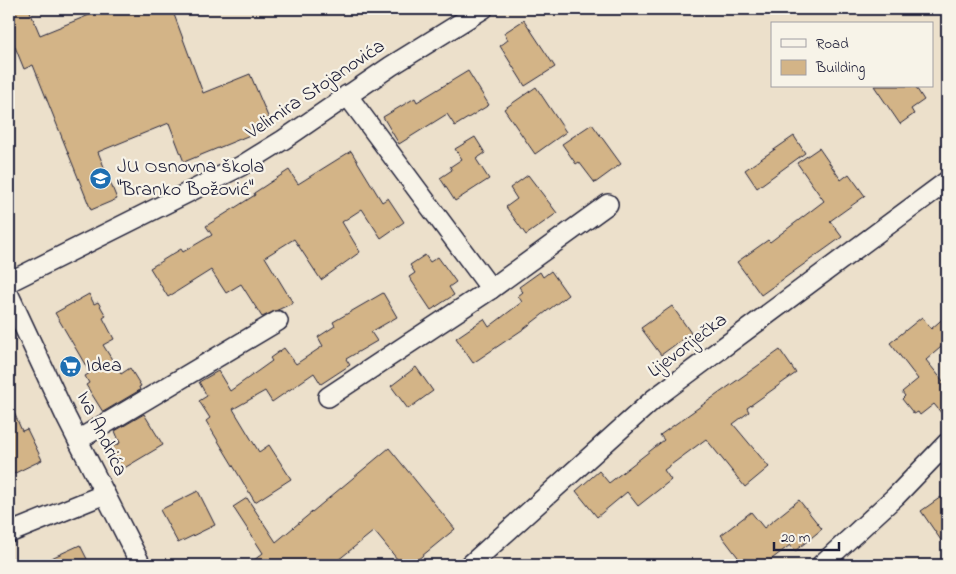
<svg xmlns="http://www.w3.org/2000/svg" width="956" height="574" font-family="'Indie Flower',sans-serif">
	<rect width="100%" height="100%" fill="#ece0cb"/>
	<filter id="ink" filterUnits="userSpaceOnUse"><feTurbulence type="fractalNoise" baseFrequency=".02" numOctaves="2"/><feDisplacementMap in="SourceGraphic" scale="10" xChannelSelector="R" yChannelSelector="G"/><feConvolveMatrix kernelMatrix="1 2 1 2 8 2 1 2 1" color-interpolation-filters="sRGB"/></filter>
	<g filter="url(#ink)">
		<!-- building -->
		<g fill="#d3b487" stroke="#22223b">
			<polygon points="9,9 29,9 40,35 104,9 172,9 203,93 250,74 272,126 184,162 169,123 98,152 117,199 91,210 33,65 24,69 9,32"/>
			<polygon points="524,20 555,67 525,86 500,46 508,40 504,33"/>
			<polygon points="468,71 489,105 455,126 447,114 399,144 383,117 415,98 417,102"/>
			<polygon points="874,86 915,86 924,100 911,109 914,114 900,124"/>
			<polygon points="536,87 566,132 535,154 504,109"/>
			<polygon points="592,124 621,164 595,183 579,162 576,164 562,144"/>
			<polygon points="794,136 805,153 757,188 745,170"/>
			<polygon points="475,137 485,153 476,159 489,179 455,201 440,178 452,170 450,167 462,159 455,149"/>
			<polygon points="819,148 841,180 849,174 865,196 830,221 842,237 761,295 737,262 768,240 770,242 824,201 797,163"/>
			<polygon points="351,151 382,202 388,198 404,222 381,238 362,209 342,222 360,252 321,280 294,239 265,257 293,303 262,317 241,284 226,293 211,270 168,297 150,268 181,249 183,252 212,235 206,226 255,195 254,193 289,170 298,184"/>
			<polygon points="528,175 557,213 526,235 506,207 517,199 510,188"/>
			<polygon points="425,255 430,262 438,257 456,282 449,287 454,295 431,310 409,277 415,273 410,265"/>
			<polygon points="551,271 568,295 525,328 473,363 456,338 484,319 489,327 522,302 518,296 523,292 519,287 540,272 543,277"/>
			<polygon points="383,293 397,317 371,332 377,341 346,359 350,365 321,384 314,373 272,402 265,391 233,409 259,452 269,445 291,479 255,502 206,421 210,418 199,401 207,396 199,382 218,371 230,391 272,361 270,358 284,348 296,364 323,346 318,337 335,326 333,322"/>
			<polygon points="89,294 94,304 98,302 106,316 103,318 114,339 103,345 121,374 130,368 141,386 139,387 140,390 103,412 86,385 89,383 85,376 90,373 55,313"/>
			<polygon points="672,306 691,333 661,355 641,328"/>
			<polygon points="947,315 947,342 926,360 947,386 947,420 934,404 920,415 918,412 914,414 902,399 905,396 902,392 918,379 890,343 922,317 931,329"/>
			<polygon points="780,350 796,373 747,408 749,412 733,424 769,467 745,487 706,439 664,470 671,480 638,506 627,492 597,517 576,491 599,471 609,483 664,440 660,435"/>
			<polygon points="416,367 433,391 408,409 391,386"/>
			<polygon points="9,401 22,431 27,429 42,460 9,476"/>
			<polygon points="144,414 163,445 121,470 108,449 120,443 115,431"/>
			<polygon points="389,448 455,529 411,565 402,565 374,531 332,565 248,565 263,553 233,507 247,498 276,542"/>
			<polygon points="198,491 215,525 178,543 160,510"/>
			<polygon points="941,497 947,506 947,549 921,511"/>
			<polygon points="799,500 822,529 795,551 790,545 764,565 744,565 721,535 751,512 764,528"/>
			<polygon points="80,545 90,565 36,565"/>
		</g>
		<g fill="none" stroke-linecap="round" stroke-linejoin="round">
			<defs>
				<g id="street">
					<polyline points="347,95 491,289"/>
					<polyline points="9,282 241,166 283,140 391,66 483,9"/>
					<polyline points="9,295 66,417 141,565"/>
					<polyline points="328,397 491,289 608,204"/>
					<polyline points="78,440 278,321"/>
					<polyline points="9,533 105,494"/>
					<polyline points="470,565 655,398 947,181"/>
					<polyline points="821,565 896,496 947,443"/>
				</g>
			</defs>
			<!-- street casing -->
			<use href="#street" stroke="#22223b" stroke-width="22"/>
			<!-- street -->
			<use href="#street" stroke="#f7f3e8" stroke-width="19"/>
		</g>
	</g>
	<!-- icons -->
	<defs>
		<symbol id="school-disc" viewBox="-11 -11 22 22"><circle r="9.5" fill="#1f6fb2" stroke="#f7f3e8"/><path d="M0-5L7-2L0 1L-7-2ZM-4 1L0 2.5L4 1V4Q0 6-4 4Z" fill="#fff"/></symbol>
		<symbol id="supermarket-disc" viewBox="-11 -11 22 22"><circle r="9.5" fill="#1f6fb2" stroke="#f7f3e8"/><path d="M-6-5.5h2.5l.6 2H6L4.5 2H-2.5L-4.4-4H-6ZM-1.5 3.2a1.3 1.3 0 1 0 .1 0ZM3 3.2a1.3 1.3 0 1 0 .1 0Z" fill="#fff"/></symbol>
	</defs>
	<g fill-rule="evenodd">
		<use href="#school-disc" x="88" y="166" width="25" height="25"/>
		<use href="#supermarket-disc" x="58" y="354" width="25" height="25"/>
	</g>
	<g text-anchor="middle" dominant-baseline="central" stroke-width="4.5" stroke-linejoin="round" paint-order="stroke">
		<!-- street labels -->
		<g font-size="20" fill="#22223b" stroke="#f7f3e8">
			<text transform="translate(316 90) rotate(-34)">Velimira Stojanovića</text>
			<text transform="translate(688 346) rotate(-37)">Lijevoriječka</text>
			<text transform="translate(101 434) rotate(64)">Iva Andrića</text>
		</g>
		<!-- poi labels -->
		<g font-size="20" fill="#22223b" stroke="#f7f3e8" text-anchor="start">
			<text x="117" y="167">JU Osnovna škola<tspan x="117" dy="23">"Branko Božović"</tspan></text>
			<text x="86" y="366">Idea</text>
		</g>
	</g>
	<!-- margin -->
	<rect width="956" height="574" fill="none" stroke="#f7f3e8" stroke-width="30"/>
	<rect x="15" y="15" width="926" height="544" fill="none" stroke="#22223b" stroke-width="2" filter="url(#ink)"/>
	<!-- legend -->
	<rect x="771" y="22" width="162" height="65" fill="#f7f3e8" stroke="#a29fa3"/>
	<rect x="781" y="39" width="25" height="8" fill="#f7f3e8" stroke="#a29fa3"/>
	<text x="816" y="48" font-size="15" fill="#22223b">Road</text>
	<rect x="781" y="60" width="25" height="15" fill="#d3b487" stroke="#a29fa3"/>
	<text x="816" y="72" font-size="15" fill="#22223b">Building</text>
	<!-- scale -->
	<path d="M774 542v8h65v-8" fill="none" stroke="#22223b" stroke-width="2.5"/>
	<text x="781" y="542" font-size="15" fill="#22223b" stroke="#f7f3e8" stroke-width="4" paint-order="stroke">20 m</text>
</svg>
